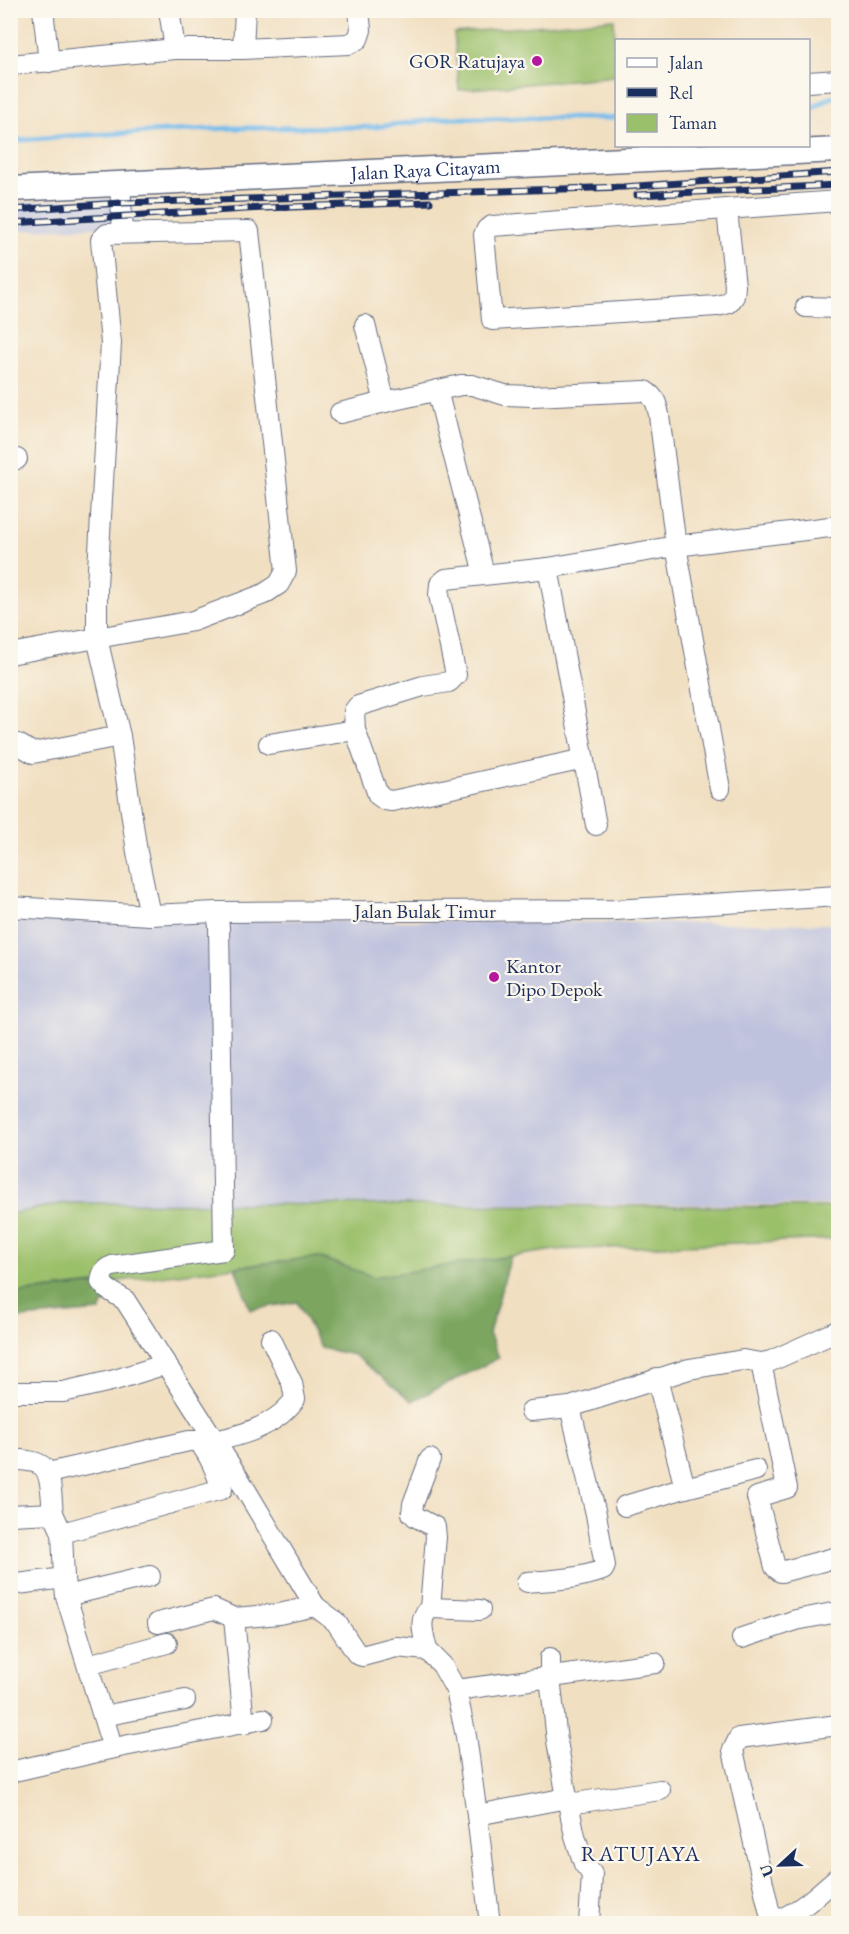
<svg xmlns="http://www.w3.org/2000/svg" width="849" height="1934" font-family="'EB Garamond',serif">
	<rect width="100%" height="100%" fill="#fbf7ec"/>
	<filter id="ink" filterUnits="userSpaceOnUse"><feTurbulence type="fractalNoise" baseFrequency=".0167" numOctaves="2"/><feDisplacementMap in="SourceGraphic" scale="12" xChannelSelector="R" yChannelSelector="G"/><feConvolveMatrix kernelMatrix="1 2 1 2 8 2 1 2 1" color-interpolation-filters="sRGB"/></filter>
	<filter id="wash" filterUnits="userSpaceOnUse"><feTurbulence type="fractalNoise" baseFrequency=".008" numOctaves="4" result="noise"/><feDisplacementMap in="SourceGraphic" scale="24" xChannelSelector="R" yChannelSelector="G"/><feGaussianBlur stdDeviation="1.35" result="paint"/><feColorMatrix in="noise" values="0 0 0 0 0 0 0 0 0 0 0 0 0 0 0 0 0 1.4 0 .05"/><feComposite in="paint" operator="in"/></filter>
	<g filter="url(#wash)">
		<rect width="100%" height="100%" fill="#f1dfc1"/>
		<!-- industrial -->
		<g fill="#bfc2dd">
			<polygon points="130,197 140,225 11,231 10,203"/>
			<polygon points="11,918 838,924 838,1205 65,1203 11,1214"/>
		</g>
		<!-- green -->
		<g fill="#9bc06b" stroke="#5b7864" stroke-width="1.5">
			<polygon points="614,19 616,76 459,90 454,33"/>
			<polygon points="65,1203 838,1207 838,1239 555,1250 374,1277 318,1257 11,1294 10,1214"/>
		</g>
		<!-- forest -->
		<g fill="#7ca65f" stroke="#4c6a5e" stroke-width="1.5">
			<polygon points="511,1256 489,1333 499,1358 412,1401 354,1355 321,1348 297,1302 250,1310 235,1267 318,1257 374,1277"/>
			<polygon points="115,1282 100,1311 11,1319 10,1294"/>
		</g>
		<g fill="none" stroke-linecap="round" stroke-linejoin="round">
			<!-- stream -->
			<g stroke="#75bbec" stroke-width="5">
				<polyline points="808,111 831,97 838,97"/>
				<polyline points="10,141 68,136 233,128 375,127 447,118 616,118"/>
			</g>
		</g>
	</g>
	<g filter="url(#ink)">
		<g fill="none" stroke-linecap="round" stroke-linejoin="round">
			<defs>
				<g id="minor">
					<polyline points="43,10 49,62"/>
					<polyline points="169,10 175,49"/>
					<polyline points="243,49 245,10"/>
					<polyline points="10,65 175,49 243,49 349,44 358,39 361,30 359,10"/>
					<polyline points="808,82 838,80"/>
					<polyline points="120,185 123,233"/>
					<polyline points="727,210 735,286 734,296 729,303 717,306 492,320 484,235 487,229 492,226 838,201"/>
					<polygon points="249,231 286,571 279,584 264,594 193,621 97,638 97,586 111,343 101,240 107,234"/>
					<polyline points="806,307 838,308"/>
					<path d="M365 325 385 402 461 385H472L505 395 532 396 645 391C655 397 657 404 659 415L676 546 720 789"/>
					<polyline points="437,390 484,574"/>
					<polyline points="340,413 385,402"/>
					<polyline points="10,460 17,459"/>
					<polyline points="548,568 596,825"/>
					<polyline points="10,654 97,638 120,736 137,852 150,915"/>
					<polyline points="355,730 354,711 358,706 423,686 449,682 456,675 439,595 440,584 446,579 548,568 676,546 838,526"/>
					<polyline points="10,744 18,744 33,753 120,736"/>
					<polyline points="269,744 355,730 378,795 385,800 392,801 584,759"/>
					<polyline points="10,907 150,915 217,912 615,910 838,896"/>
					<path d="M217 912 219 927 224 1250 112 1266C104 1269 102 1273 101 1282L107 1289 125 1300 241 1482 315 1606 336 1622 357 1654 362 1656 396 1647 427 1650 442 1665 456 1690 466 1736 477 1815 490 1924"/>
					<polyline points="761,1363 787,1488 757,1497 775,1567 781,1572 838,1557"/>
					<polyline points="657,1378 685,1488"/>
					<polyline points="10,1392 63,1392 115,1380 166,1364"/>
					<polyline points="531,1411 570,1407 689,1369 743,1360 761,1363 771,1361 838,1331"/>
					<path d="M213 1441C242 1436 277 1425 295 1399L292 1383 271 1339"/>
					<path d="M10 1459C19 1460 31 1460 39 1464 53 1470 51 1500 53 1513"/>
					<path d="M48 1473 189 1441H198C210 1455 216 1472 222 1489L62 1533"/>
					<polyline points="625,1506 685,1488 756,1470"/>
					<polyline points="10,1515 53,1513 62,1533 64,1578"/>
					<path d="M527 1582C553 1580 579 1579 603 1570L605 1566 596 1514 570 1407"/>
					<polyline points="10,1585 64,1578 66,1596 109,1736"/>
					<polyline points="66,1596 150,1576"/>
					<polyline points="430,1608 480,1610"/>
					<polyline points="234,1618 244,1724"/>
					<polyline points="158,1623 214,1609 234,1618 279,1614 315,1606"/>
					<polyline points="742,1638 796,1620 838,1612"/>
					<path d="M427 1650C424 1635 417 1619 430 1608L436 1537 435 1527 416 1517 412 1513 413 1504 430 1459"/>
					<polyline points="550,1658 550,1677 557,1741 567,1798 575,1836 584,1864 592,1874 589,1924"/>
					<polyline points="88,1665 167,1643"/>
					<polyline points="456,1690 655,1663"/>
					<polyline points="103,1716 185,1700"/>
					<polyline points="10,1772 119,1747 263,1719"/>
					<polyline points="569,1804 660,1790"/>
					<polyline points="477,1815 567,1798"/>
					<polyline points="772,1923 733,1750 739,1738 838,1725"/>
					<path d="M769 1924C799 1913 815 1897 838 1877"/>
				</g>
				<g id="major">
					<path id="s1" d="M10 189 838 150"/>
				</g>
			</defs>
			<!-- minor casing -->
			<use href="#minor" stroke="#666d81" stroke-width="22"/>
			<!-- major casing -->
			<use href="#major" stroke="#666d81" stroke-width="27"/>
			<!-- minor -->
			<use href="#minor" stroke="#fff" stroke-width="20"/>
			<!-- major -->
			<use href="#major" stroke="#fff" stroke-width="24"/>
			<defs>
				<g id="rail">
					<polyline points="637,195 838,185"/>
					<polyline points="10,210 121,203 623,187 838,172"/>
					<polyline points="10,223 264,208 430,202"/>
				</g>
			</defs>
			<!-- rail casing -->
			<use href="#rail" stroke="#1b2f5e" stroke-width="7"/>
			<!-- rail -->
			<use href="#rail" stroke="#fbf7ec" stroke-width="4.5" stroke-dasharray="14" stroke-linecap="butt"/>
		</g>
	</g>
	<!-- markers -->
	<g fill="#b5179e" stroke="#fbf7ec" stroke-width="2">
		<circle cx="537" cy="61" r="6"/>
		<circle cx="494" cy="977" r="6"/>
	</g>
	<g text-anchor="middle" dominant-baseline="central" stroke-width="4.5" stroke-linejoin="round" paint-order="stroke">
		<!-- poi labels -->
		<g font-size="20" fill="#1b2f5e" stroke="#fbf7ec" text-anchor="end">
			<text x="525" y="61">GOR Ratujaya</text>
			<text x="506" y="966" text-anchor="start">Kantor<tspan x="506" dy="23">Dipo Depok</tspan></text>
		</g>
		<!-- street labels -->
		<g font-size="20" fill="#1b2f5e" stroke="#fbf7ec">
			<text stroke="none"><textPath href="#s1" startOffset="416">Jalan Raya Citayam</textPath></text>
			<text x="425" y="911">Jalan Bulak Timur</text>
		</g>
		<!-- quarter labels -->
		<g font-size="22" letter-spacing="1.5" fill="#1b2f5e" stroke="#fbf7ec">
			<text x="641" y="1853">RATUJAYA</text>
		</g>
	</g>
	<!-- margin -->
	<rect width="849" height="1934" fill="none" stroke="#fbf7ec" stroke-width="36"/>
	<!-- legend -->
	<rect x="615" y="39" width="195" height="108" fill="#fbf7ec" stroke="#a1a7b3" stroke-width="1.5"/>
	<rect x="627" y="58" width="30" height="9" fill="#ffffff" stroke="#a1a7b3" stroke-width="1.5"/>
	<text x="669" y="69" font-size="18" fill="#1b2f5e">Jalan</text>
	<rect x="627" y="88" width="30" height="9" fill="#1b2f5e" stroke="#a1a7b3" stroke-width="1.5"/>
	<text x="669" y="99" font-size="18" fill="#1b2f5e">Rel</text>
	<rect x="627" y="114" width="30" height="18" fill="#9bc06b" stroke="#a1a7b3" stroke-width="1.5"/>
	<text x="669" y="129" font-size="18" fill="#1b2f5e">Taman</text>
	<!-- north arrow -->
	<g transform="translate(780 1865) rotate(248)" stroke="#fbf7ec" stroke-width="4.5" paint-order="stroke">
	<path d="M0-4.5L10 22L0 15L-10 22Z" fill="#1b2f5e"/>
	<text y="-9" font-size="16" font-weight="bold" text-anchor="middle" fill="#1b2f5e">U</text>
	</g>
</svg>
